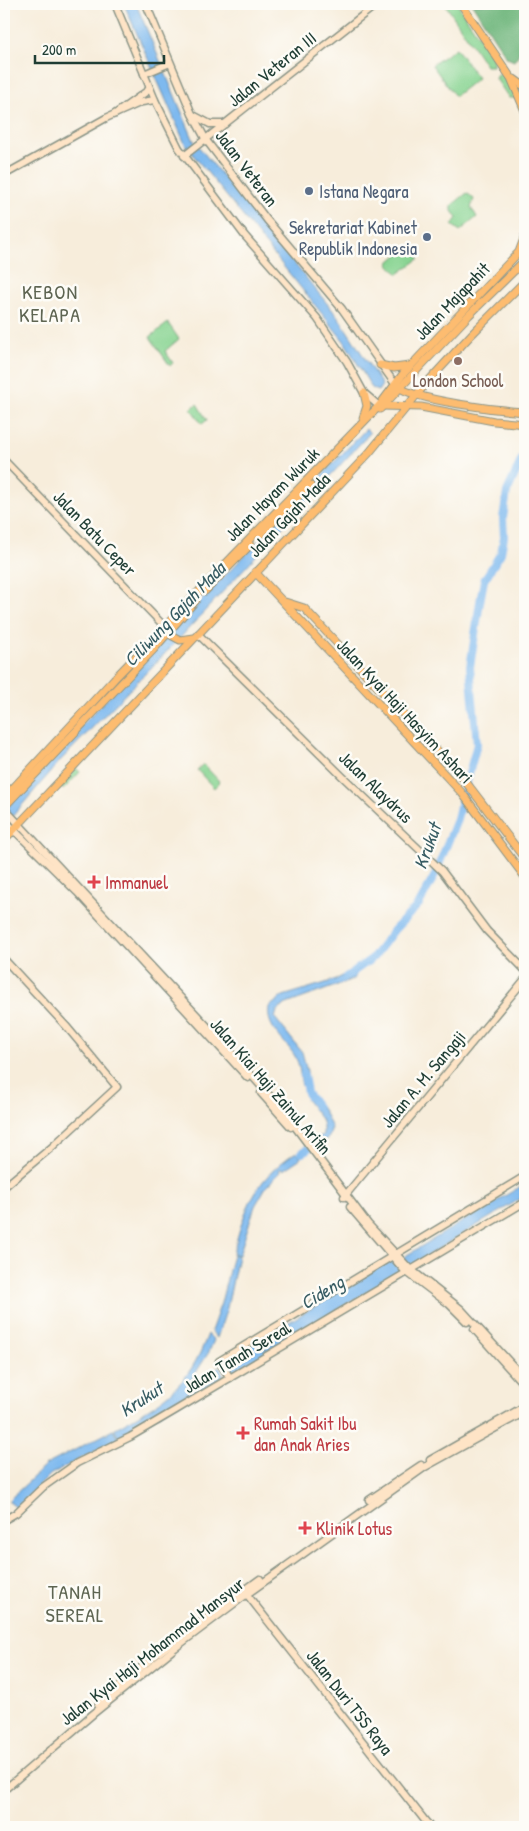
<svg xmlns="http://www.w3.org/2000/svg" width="529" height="1831" font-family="'Patrick Hand',sans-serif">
	<rect width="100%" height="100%" fill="#fdfcf7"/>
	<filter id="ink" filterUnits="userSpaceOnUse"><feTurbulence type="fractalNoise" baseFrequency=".02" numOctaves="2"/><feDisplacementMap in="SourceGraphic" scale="10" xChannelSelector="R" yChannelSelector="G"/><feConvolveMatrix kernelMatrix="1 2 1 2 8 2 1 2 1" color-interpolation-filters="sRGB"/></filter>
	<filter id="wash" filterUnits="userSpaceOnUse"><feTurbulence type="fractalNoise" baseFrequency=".0096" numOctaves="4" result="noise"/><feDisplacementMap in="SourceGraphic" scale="20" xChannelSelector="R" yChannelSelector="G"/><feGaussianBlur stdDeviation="1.12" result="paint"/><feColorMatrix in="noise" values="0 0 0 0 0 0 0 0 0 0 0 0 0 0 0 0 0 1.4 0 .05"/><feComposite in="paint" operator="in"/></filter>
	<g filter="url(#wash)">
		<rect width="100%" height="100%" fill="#f7eddb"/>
		<!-- green -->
		<g fill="#88d492" stroke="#548863">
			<polygon points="445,4 457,4 493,57 493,66 486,66"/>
			<polygon points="456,48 478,78 455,96 432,65"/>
			<polygon points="498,74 503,74 515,91 516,98 509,98 496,79"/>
			<polygon points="467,193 474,199 471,207 477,217 460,231 452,225 457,218 452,211 452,205"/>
			<polygon points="408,246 419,257 419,259 398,274 389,264 390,261"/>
			<polygon points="168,323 179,339 165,351 173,363 170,366 150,337"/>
			<polygon points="197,404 207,420 202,424 191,409"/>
			<polygon points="203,764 220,782 214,788 197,770"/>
			<polygon points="76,768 80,772 63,790 60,786"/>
		</g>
		<!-- forest -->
		<path fill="#6eb67c" stroke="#467a58" d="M472 4H525C525 20 526 48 514 61L507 58Z"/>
		<!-- water -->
		<g fill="#7eb9ef" stroke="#4e7b92">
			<polygon points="124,4 136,4 194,141 339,318 382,385 378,391 372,388 344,341 186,146"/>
			<polygon points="366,429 370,433 177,641 60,761 4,826 4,812 53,755"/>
			<path d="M352 971 355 978 349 981 284 1005 277 1011 275 1018 302 1052 307 1071V1085L302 1086C300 1077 300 1067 296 1058 287 1041 265 1029 269 1007L283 996 335 980Z"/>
			<polygon points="306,1099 315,1099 324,1111 332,1128 329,1137 314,1147 310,1142 323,1135 323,1126 321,1119"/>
			<path d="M296 1152 301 1158 283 1170 282 1168 279 1170 280 1172 266 1187 255 1206 239 1255 233 1253C246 1205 254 1181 296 1152Z"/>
			<polygon points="523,1185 525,1196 410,1266 402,1258"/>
			<polygon points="233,1254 238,1256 227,1308 217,1338 211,1331 221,1303"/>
			<polygon points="391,1260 402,1271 268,1351 261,1339"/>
			<path d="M208 1334 214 1340 209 1352 186 1388 211 1372 214 1376 211 1372 219 1367 224 1375 217 1381 214 1377 217 1381 119 1438 114 1429C163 1401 187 1390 208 1334Z"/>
			<polygon points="260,1340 267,1352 233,1373 229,1372 224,1362"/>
			<polygon points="113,1430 118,1439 51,1474 17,1508 8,1501 46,1465"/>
		</g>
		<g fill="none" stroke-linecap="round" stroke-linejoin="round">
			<!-- river -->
			<g stroke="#7eb9ef" stroke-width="8">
				<polyline points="346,977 374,957 394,930 419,904 434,877 456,822 477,744 470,667 480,602 484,580 501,553 504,537 503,518 507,492 525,452"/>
				<polyline points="304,1075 307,1093 317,1107"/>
				<polyline points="302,1153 314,1144"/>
			</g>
		</g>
	</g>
	<g filter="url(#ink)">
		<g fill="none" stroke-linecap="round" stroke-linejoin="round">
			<defs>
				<g id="secondary">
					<polyline points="115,4 155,100 179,148 245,236 317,318 347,362 364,393 379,406"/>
					<polyline points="146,4 192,114 206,140 267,220 342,309 395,384"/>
					<polyline points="144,74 170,63"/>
					<polyline points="115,114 150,89"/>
					<polyline points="193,115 210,124 225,124"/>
					<polyline points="184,156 377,4"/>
					<polyline points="4,175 106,118 142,102 155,100"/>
					<polyline points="4,460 165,627"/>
					<polyline points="198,634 343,777 442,871 487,931 525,970"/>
					<polyline points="4,808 221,1041 284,1112 368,1224 408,1267 461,1309 525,1379"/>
					<polyline points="4,819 16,832"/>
					<polyline points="10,833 16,832 77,892 248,1078"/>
					<polyline points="4,959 66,1026 117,1087 52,1147 4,1187"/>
					<polyline points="261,1093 291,1127"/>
					<polyline points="344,1197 525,979"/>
					<polyline points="350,1207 404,1270 449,1304 467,1322"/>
					<polyline points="474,1329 525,1386"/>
					<polyline points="230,1378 219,1361 525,1176"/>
					<polyline points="430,1460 525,1406"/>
					<polyline points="369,1500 421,1465"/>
					<polyline points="4,1520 16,1513 43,1487 77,1463 130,1437 176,1410 525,1202"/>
					<polyline points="245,1592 430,1827"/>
					<polyline points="98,1705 156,1655 260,1579"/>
					<polyline points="4,1790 93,1714 175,1648 247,1594 425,1467 525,1412"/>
				</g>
				<g id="primary">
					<polyline points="461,4 511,78 525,111"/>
					<polyline points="514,79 525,87"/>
					<polyline points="380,365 394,368 410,366"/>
					<path d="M397 386C416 401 498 410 525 412"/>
					<polyline points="382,406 421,407 494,421 525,424"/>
					<polyline points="380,409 469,315 525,260"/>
					<polyline points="363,418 367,406 364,393"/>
					<polyline points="261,534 310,485"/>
					<polyline points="255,572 462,793 525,877"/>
					<polyline points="205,591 250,545"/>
					<polyline points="285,602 304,608 462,777 525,859"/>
					<polyline points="167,633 180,640 193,638"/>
					<polyline points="4,798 114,679 379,406 403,374 519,252 525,236"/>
					<polyline points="4,807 154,649 196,600"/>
					<polyline points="4,840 369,453 423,387 471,335 525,281"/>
				</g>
			</defs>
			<!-- secondary casing -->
			<use href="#secondary" stroke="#8b9588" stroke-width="9"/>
			<!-- primary casing -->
			<use href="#primary" stroke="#8b9588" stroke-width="9"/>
			<!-- secondary -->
			<use href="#secondary" stroke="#fee4c6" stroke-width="6"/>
			<!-- primary -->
			<use href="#primary" stroke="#fdbc70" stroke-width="7"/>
		</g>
	</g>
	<!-- markers -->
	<g fill="#5c6f8a" stroke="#fdfcf7" stroke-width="2">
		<circle cx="309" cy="191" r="5"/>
		<circle cx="427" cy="237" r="5"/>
	</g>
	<circle fill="#8d6e63" stroke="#fdfcf7" stroke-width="2" cx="458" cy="361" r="5"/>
	<g fill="#e0444e" stroke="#fdfcf7" stroke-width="2">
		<path d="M91.5 874.5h5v5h5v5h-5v5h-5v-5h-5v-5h5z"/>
		<path d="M240.5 1425.5h5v5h5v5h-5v5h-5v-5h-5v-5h5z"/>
		<path d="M302.5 1520.5h5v5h5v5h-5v5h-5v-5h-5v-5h5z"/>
	</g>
	<g text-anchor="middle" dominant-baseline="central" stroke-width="5" stroke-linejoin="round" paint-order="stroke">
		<!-- street labels -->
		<g font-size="18" fill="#1f3d34" stroke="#fdfcf7">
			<text transform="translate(272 69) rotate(-39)">Jalan Veteran III</text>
			<text transform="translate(247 168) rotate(53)">Jalan Veteran</text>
			<text transform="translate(452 301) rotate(-46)">Jalan Majapahit</text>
			<text transform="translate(272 494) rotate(-45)">Jalan Hayam Wuruk</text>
			<text transform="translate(289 515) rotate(-46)">Jalan Gajah Mada</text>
			<text transform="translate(95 533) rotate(46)">Jalan Batu Ceper</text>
			<text transform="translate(405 711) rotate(47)">Jalan Kyai Haji Hasyim Ashari</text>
			<text transform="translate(376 787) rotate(44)">Jalan Alaydrus</text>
			<text transform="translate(423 1079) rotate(-50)">Jalan A. M. Sangaji</text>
			<text transform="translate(271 1086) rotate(49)">Jalan Kiai Haji Zainul Arifin</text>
			<text transform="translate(237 1357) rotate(-31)">Jalan Tanah Sereal</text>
			<text transform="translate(152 1651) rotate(-38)">Jalan Kyai Haji Mohammad Mansyur</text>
			<text transform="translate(350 1702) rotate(52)">Jalan Duri TSS Raya</text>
		</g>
		<!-- service labels -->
		<g font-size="18" fill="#4e5e75" stroke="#fdfcf7" text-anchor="start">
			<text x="319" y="191">Istana Negara</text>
			<text x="417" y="227" text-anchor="end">Sekretariat Kabinet<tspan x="417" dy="21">Republik Indonesia</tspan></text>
		</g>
		<!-- education labels -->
		<g font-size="18" fill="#785e54" stroke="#fdfcf7">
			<text x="458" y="380">London School</text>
		</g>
		<!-- health labels -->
		<g font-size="18" fill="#be3a42" stroke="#fdfcf7" text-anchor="start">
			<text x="105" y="882">Immanuel</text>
			<text x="254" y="1423">Rumah Sakit Ibu<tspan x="254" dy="21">dan Anak Aries</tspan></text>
			<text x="316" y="1528">Klinik Lotus</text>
		</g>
		<!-- water labels -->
		<g font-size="19" font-style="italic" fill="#375c63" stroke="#fdfcf7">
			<text transform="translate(174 614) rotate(-46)">Ciliwung Gajah Mada</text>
			<text transform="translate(427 846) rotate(-70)">Krukut</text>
			<text transform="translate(322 1292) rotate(-31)">Cideng</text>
			<text transform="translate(141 1399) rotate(-33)">Krukut</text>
		</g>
		<!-- quarter labels -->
		<g font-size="20" letter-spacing="1" fill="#5e6552" stroke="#fdfcf7">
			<text x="50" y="291">KEBON<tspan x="50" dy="23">KELAPA</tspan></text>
			<text x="75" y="1591">TANAH<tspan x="75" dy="23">SEREAL</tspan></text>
		</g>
	</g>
	<!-- margin -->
	<rect width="529" height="1831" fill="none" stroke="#fdfcf7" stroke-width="20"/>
	<!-- scale -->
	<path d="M35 55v8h129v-8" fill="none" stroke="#1f3d34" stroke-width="2.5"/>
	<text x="42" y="55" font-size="15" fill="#1f3d34" stroke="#fdfcf7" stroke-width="4" paint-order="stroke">200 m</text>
</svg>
